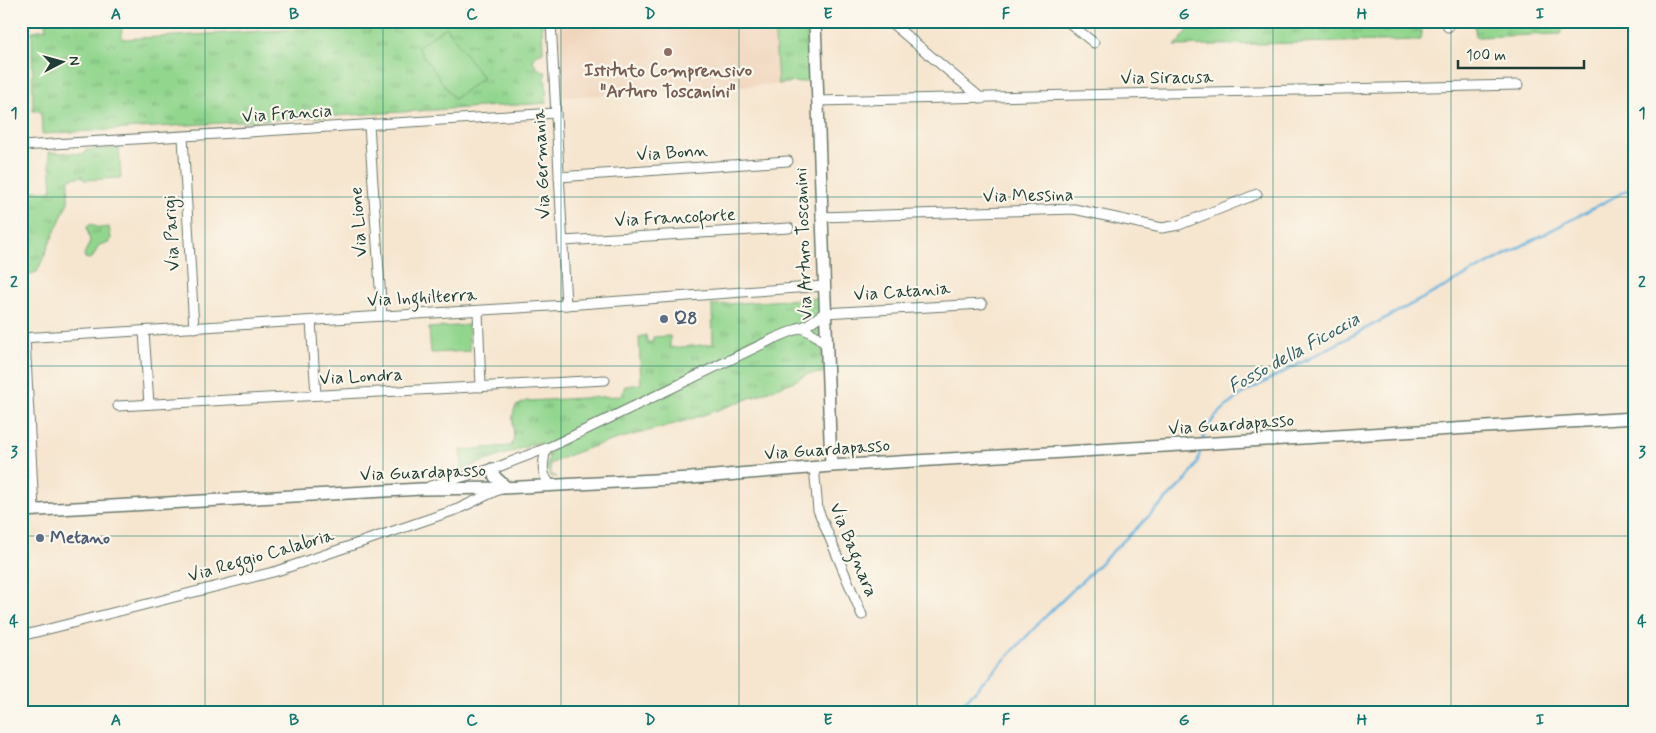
<svg xmlns="http://www.w3.org/2000/svg" width="1656" height="733" font-family="Mynerve,sans-serif">
	<defs>
		<pattern id="grass-tufts" width="24" height="20" patternUnits="userSpaceOnUse" patternTransform="scale(1.25)"><rect width="24" height="20" fill="#92d68e"/><path d="M3 7l-1-3M5 7V3M7 7l1-3M15 17l-1-3M17 17v-4M19 17l1-3" fill="none" stroke="#77af75"/></pattern>
	</defs>
	<rect width="100%" height="100%" fill="#fbf7ec"/>
	<filter id="ink" filterUnits="userSpaceOnUse"><feTurbulence type="fractalNoise" baseFrequency=".02" numOctaves="2"/><feDisplacementMap in="SourceGraphic" scale="10" xChannelSelector="R" yChannelSelector="G"/><feConvolveMatrix kernelMatrix="1 2 1 2 8 2 1 2 1" color-interpolation-filters="sRGB"/></filter>
	<filter id="wash" filterUnits="userSpaceOnUse"><feTurbulence type="fractalNoise" baseFrequency=".0096" numOctaves="4" result="noise"/><feDisplacementMap in="SourceGraphic" scale="20" xChannelSelector="R" yChannelSelector="G"/><feGaussianBlur stdDeviation="1.12" result="paint"/><feColorMatrix in="noise" values="0 0 0 0 0 0 0 0 0 0 0 0 0 0 0 0 0 1.4 0 .05"/><feComposite in="paint" operator="in"/></filter>
	<g filter="url(#wash)">
		<rect width="100%" height="100%" fill="#f6e6d0"/>
		<!-- built -->
		<polygon fill="#f0d5bc" points="559,21 774,21 778,84 563,97"/>
		<!-- grass -->
		<g fill="url(#grass-tufts)" stroke="#588a61">
			<polygon points="45,21 121,21 122,39 442,21 542,21 543,52 535,55 533,61 538,69 545,71 547,103 42,134 41,111 33,111 32,31 46,29"/>
			<polygon points="774,21 807,21 808,81 778,84"/>
			<polygon points="1196,21 1421,21 1421,40 1175,46"/>
			<polygon points="1474,21 1568,21 1560,34 1476,37"/>
			<polygon points="119,148 121,178 84,180 82,176 69,179 68,202 37,272 22,276 21,192 52,190 49,152 85,154 86,150"/>
			<polygon points="91,224 99,228 109,227 111,238 109,243 99,245 93,257 89,259 85,258 84,254 90,242 87,227"/>
			<path d="M817 298 820 302 823 373 807 374 793 382C756 395 719 411 681 422 637 435 591 443 550 464L551 475 557 477 550 476 547 467 549 456 540 442 462 469 461 450 511 446C518 433 508 421 516 406L527 401 621 396 625 386 641 384 639 337 646 335 647 342H653V337L670 336V348L713 344 712 305Z"/>
		</g>
		<!-- pitch -->
		<g fill="#92d68e" stroke="#588a61">
			<polygon points="446,27 483,78 454,99 417,47"/>
			<polygon points="468,325 470,351 431,353 429,328"/>
		</g>
		<g fill="none" stroke-linecap="round" stroke-linejoin="round">
			<!-- stream -->
			<g stroke="#64b2de" stroke-width="2.5">
				<path d="M1203 440C1208 418 1226 407 1242 394L1635 186"/>
				<polyline points="955,712 1046,616 1187,479 1197,464 1201,448"/>
			</g>
		</g>
	</g>
	<g filter="url(#ink)">
		<g fill="none" stroke-linecap="round" stroke-linejoin="round">
			<defs>
				<g id="street">
					<polyline points="551,21 566,305"/>
					<polyline points="889,21 982,99"/>
					<polyline points="1067,21 1094,43"/>
					<polyline points="1447,21 1448,27"/>
					<polyline points="817,101 1518,85"/>
					<polyline points="369,125 382,316"/>
					<polyline points="183,137 194,328"/>
					<polyline points="21,146 556,113"/>
					<polyline points="559,177 788,161"/>
					<polyline points="821,217 1074,209 1162,228 1179,225 1257,194"/>
					<polyline points="563,241 789,228"/>
					<polyline points="478,311 481,387"/>
					<polyline points="311,321 316,395"/>
					<polyline points="800,327 815,335 825,344"/>
					<polyline points="144,331 149,404"/>
					<polyline points="21,338 566,305 824,286"/>
					<polyline points="25,338 34,510"/>
					<polyline points="118,406 605,380"/>
					<path d="M546 449C543 463 540 474 551 485"/>
					<polyline points="814,467 818,510 862,615"/>
					<polyline points="430,486 498,467 552,446 773,339 807,325 824,313 982,304"/>
					<polyline points="21,636 277,571 458,509 500,489"/>
				</g>
				<g id="secondary">
					<polyline points="815,21 831,466"/>
					<polyline points="492,469 495,477 506,487"/>
					<polyline points="21,511 421,489 503,488 691,478 831,466 1635,418"/>
				</g>
			</defs>
			<!-- street casing -->
			<use href="#street" stroke="#6a786b" stroke-width="11"/>
			<!-- secondary casing -->
			<use href="#secondary" stroke="#6a786b" stroke-width="14"/>
			<!-- street -->
			<use href="#street" stroke="#fff" stroke-width="9"/>
			<!-- secondary -->
			<use href="#secondary" stroke="#fff" stroke-width="11"/>
		</g>
	</g>
	<!-- grid -->
	<path fill="none" stroke="#0f766e" stroke-width="1" stroke-opacity="0.55" d="M205 21V712M383 21V712M561 21V712M739 21V712M917 21V712M1095 21V712M1273 21V712M1451 21V712M21 197H1635M21 366H1635M21 536H1635"/>
	<!-- markers -->
	<circle fill="#8d6e63" stroke="#fbf7ec" stroke-width="2" cx="668" cy="52" r="5"/>
	<g fill="#5c6f8a" stroke="#fbf7ec" stroke-width="2">
		<circle cx="664" cy="319" r="5"/>
		<circle cx="40" cy="538" r="5"/>
	</g>
	<g text-anchor="middle" dominant-baseline="central" stroke-width="4.5" stroke-linejoin="round" paint-order="stroke">
		<!-- education labels -->
		<g font-size="18" font-weight="bold" fill="#785e54" stroke="#fbf7ec">
			<text x="668" y="71">Istituto Comprensivo<tspan x="668" dy="21">"Arturo Toscanini"</tspan></text>
		</g>
		<!-- street labels -->
		<g font-size="18" fill="#1f3d34" stroke="#fbf7ec">
			<text transform="translate(1167 78) rotate(-1)">Via Siracusa</text>
			<text transform="translate(287 114) rotate(-4)">Via Francia</text>
			<text transform="translate(672 153) rotate(-4)">Via Bonn</text>
			<text transform="translate(542 164) rotate(-93)">Via Germania</text>
			<text transform="translate(1028 196) rotate(-1)">Via Messina</text>
			<text transform="translate(675 218) rotate(-3)">Via Francoforte</text>
			<text transform="translate(359 222) rotate(-94)">Via Lione</text>
			<text transform="translate(172 233) rotate(-93)">Via Parigi</text>
			<text transform="translate(804 244) rotate(-92)">Via Arturo Toscanini</text>
			<text transform="translate(902 292) rotate(-4)">Via Catania</text>
			<text transform="translate(422 298) rotate(-3)">Via Inghilterra</text>
			<text transform="translate(361 377) rotate(-3)">Via Londra</text>
			<text transform="translate(1231 425) rotate(-4)">Via Guardapasso</text>
			<text transform="translate(827 450) rotate(-4)">Via Guardapasso</text>
			<text transform="translate(423 473) rotate(-2)">Via Guardapasso</text>
			<text transform="translate(853 550) rotate(68)">Via Bagnara</text>
			<text transform="translate(261 556) rotate(-16)">Via Reggio Calabria</text>
		</g>
		<!-- service labels -->
		<g font-size="18" font-weight="bold" fill="#4e5e75" stroke="#fbf7ec" text-anchor="start">
			<text x="674" y="319">Q8</text>
			<text x="50" y="538">Metano</text>
		</g>
		<!-- water labels -->
		<g font-size="19" font-style="italic" fill="#346067" stroke="#fbf7ec">
			<text transform="translate(1294 353) rotate(-29)">Fosso della Ficoccia</text>
		</g>
	</g>
	<!-- margin -->
	<rect width="1656" height="733" fill="none" stroke="#fbf7ec" stroke-width="55"/>
	<!-- north arrow -->
	<g transform="translate(62 62) rotate(84)" stroke="#fbf7ec" stroke-width="4" paint-order="stroke">
	<path d="M0-4L9 19L0 12L-9 19Z" fill="#1f3d34"/>
	<text y="-8" font-size="14" font-weight="bold" text-anchor="middle" fill="#1f3d34">N</text>
	</g>
	<!-- scale -->
	<path d="M1458 60v8h126v-8" fill="none" stroke="#1f3d34" stroke-width="2.5"/>
	<text x="1466" y="60" font-size="15" fill="#1f3d34" stroke="#fbf7ec" stroke-width="4" paint-order="stroke">100 m</text>
	<rect x="28" y="28" width="1600" height="678" fill="none" stroke="#0f766e" stroke-width="2"/>
	<g font-size="16" text-anchor="middle" font-weight="bold" fill="#0f766e">
		<text x="116" y="19">A</text>
		<text x="294" y="19">B</text>
		<text x="472" y="19">C</text>
		<text x="650" y="19">D</text>
		<text x="828" y="19">E</text>
		<text x="1006" y="19">F</text>
		<text x="1184" y="19">G</text>
		<text x="1362" y="19">H</text>
		<text x="1540" y="19">I</text>
		<text x="14" y="118">1</text>
		<text x="1642" y="118">1</text>
		<text x="14" y="287">2</text>
		<text x="1642" y="287">2</text>
		<text x="14" y="457">3</text>
		<text x="1642" y="457">3</text>
		<text x="14" y="626">4</text>
		<text x="1642" y="626">4</text>
		<text x="116" y="725">A</text>
		<text x="294" y="725">B</text>
		<text x="472" y="725">C</text>
		<text x="650" y="725">D</text>
		<text x="828" y="725">E</text>
		<text x="1006" y="725">F</text>
		<text x="1184" y="725">G</text>
		<text x="1362" y="725">H</text>
		<text x="1540" y="725">I</text>
	</g>
</svg>
